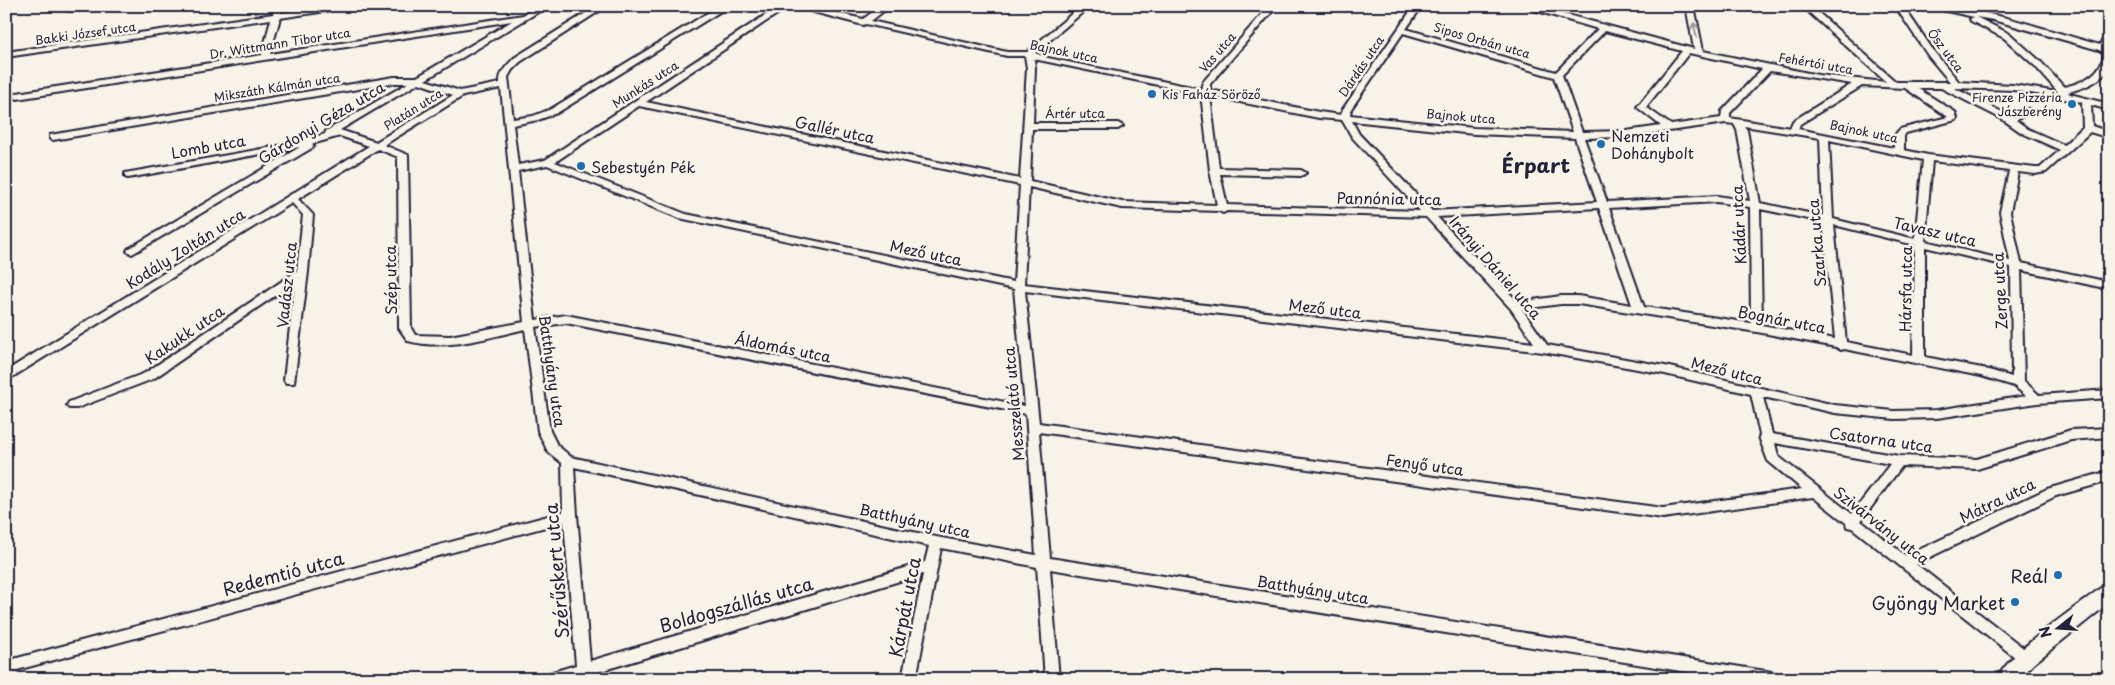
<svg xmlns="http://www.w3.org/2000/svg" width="2115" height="685" font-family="'Playpen Sans',sans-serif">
	<rect width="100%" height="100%" fill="#f7f3e8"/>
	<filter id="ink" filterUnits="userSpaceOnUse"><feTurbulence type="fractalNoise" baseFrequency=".02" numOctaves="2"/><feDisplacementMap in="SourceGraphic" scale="10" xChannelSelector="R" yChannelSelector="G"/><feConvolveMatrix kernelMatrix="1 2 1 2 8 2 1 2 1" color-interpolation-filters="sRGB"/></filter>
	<g filter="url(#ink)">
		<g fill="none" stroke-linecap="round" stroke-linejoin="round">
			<defs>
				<g id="street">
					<polygon points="71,6 91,6 69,11 65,9"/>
					<path d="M275 6H283L281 13 328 6H350L346 8 280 18 270 54 523 15 538 6H548L425 80 460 91 500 83C499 72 507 66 514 58L597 6H607L520 62 512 70 508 77 513 119 533 116 551 109 719 6H729L557 113 538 120 513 125 518 165 545 160 779 6H789L646 102 1020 179 1027 68 1025 56H1007L866 24 863 25 791 6H806L863 19 881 6H890L871 21 1007 52H1027L1081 6H1090L1035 53 1048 58 1201 89 1203 82 1269 6H1277L1210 84V90L1319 112 1341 115 1343 109 1414 6H1422L1406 29 1556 72 1598 29 1520 6H1534L1694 49 1686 6H1694L1703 51 1818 75 1886 82 1802 6H1811L1896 82H1950L1929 57 1895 6H1903L1935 53 1959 82 2013 85 2058 92 2035 66 2004 38 1971 21 1970 19 1974 17 1923 6C1983 6 2043 29 2100 45L2106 34H2109V43L2107 47 2109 49C2109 54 2110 61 2109 66 2105 81 2081 89 2068 92L2070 94 2109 104V110L2091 105 2092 126 2109 132V138L2090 132 2046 172 2035 174 2018 172 2010 212 2021 263 2109 282V289L2021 270 2024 381 2039 395 2109 390V398L2037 403 1937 418 1894 419 1835 413 1763 397 1772 434 1899 456 1977 459 2071 430 2109 428V437L2071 440 1977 469 1902 466 1861 521 1906 556 2047 489 2109 471V481L2056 496 1916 564 2031 654 2033 658 2031 662 2026 664 2021 662 1852 528 1847 527 1846 523 1813 497 1663 518 1039 432 1050 558 1772 672 1777 674 1779 679H1730L1050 569 1059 679H1045L1037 567 941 548 916 679H902L923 574 591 674V679H544L546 674 576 665 564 522 6 673V661L563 512 562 463 548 452 538 431 525 329C487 338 446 351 408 341L399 328 398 157 378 149 298 199 313 215 308 272 294 383H286L284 380 295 282 153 379 77 408H69L67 405 69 402 145 373 297 271 303 215 292 203 6 381V371L369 146 340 136 312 144 314 146 312 148 132 254 127 251 128 249 300 147 128 178 125 177V173L290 144 325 134 326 131 408 83H394L53 140 50 139V135L394 77H417L512 21 17 99 13 96 17 93 262 55 271 19 6 57V52L273 14ZM1976 17 1993 20 2099 50 2104 53C2102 74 2082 83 2064 87L2041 62 2010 34ZM1605 31 1682 51 1637 107 1661 126 1626 131 1582 132 1562 75ZM1403 33 1554 77 1573 132 1474 128 1350 115 1351 109ZM1689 53 1762 69 1722 111 1721 118 1671 125 1646 107ZM1034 59 1201 94 1210 171 1217 205 1122 202 1030 181 1032 129H1118L1123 126 1118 123H1033L1035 68ZM1770 71 1852 84 1793 121 1790 128 1730 118V113ZM419 83 453 95 376 142 340 130ZM1862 86 1905 88 1948 117 1900 129 1894 136V148L1798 129 1800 124ZM501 88 524 322 450 336 415 335 411 328 408 155 384 145 463 96ZM1917 88H1941L2002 119 2022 133 2060 150 2040 168H2035L1928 155 1904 150V136L1906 133 1956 120 1957 118 1955 112ZM1954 88 2013 90 2082 102 2083 127 2064 145 2028 129 2016 120 2029 113V109H2023L2010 116ZM1210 96 1319 118 1342 120 1352 137 1420 211 1227 205 1220 174 1301 176 1306 173 1301 170 1219 168ZM639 106 1020 185 1014 282 686 214 555 162ZM1352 121 1474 134 1575 138 1597 202 1432 211 1359 134ZM1726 123 1734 124 1737 130 1750 201 1717 196 1607 202 1584 138 1626 137ZM1744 126 1820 138 1823 216 1760 203 1747 130ZM1829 140 1923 160 1915 239 1833 219ZM1932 161 2009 171 2000 212 2010 261 1925 241ZM547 165 679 218 1014 289 1025 406 566 315 535 320 518 171ZM1029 187 1122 208 1219 211 1223 213 1227 211 1426 217 1511 309 1534 343 1024 284ZM1717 202 1750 207 1751 323 1644 307 1609 208ZM1599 208 1632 305 1578 296H1561L1518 302 1437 217ZM1760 209 1823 222 1835 339 1762 325ZM1834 225 1915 245 1913 355 1846 342ZM1925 247 2011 267 2012 377 1982 368 1925 357ZM1025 291 1543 352 1665 374 1751 394 1760 435 1759 437 1768 461 1802 489 1663 508 1039 423ZM1561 304H1578L1757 332 1836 347 1841 350 1844 349 1981 376 2014 386 2026 396 1937 410 1894 411 1835 405 1665 366 1547 345 1522 309ZM566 323 1026 414 1036 555 936 537 571 457 557 445 550 431 535 327ZM1775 443 1890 464 1852 514 1778 456ZM574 467 929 546 925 562 590 661 577 515Z"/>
				</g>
				<path id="secondary" d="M2109 584V603L2033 664 2020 679H1997C2010 651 2077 607 2102 587Z"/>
			</defs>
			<!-- street casing -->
			<use href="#street" stroke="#22223b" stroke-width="4"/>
			<!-- secondary casing -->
			<use href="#secondary" stroke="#22223b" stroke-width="4"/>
			<!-- street -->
			<use href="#street" fill="#f7f3e8" fill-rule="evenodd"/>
			<!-- secondary -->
			<use href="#secondary" fill="#f7f3e8" fill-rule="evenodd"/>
		</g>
		<!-- one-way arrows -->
		<defs><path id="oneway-shaft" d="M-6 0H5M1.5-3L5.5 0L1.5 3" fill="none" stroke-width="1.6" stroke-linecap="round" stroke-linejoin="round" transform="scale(1.25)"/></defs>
		<use stroke="#97959a" href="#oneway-shaft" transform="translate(1695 30) rotate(-101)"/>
	</g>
	<!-- markers -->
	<g fill="#1f6fb2" stroke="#f7f3e8" stroke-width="2">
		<circle cx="1152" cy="94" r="5"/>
		<circle cx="2072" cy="104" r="5"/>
		<circle cx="1601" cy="144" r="5"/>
		<circle cx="581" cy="166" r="5"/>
		<circle cx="2058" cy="575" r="5"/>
		<circle cx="2015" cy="602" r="5"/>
	</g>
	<g text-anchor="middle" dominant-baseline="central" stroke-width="5" stroke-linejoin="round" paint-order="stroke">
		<!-- far-street labels -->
		<g font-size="12" fill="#22223b" stroke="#f7f3e8">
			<text transform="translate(85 33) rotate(-8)">Bakki József utca</text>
			<text transform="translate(1482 40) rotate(16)">Sipos Orbán utca</text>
			<text transform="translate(280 43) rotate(-9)">Dr. Wittmann Tibor utca</text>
			<text transform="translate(1946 50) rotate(53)">Ősz utca</text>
			<text transform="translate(1064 51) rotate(12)">Bajnok utca</text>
			<text transform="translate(1217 52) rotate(-49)">Vas utca</text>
			<text transform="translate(1816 63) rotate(10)">Fehértói utca</text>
			<text transform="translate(1361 66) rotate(-56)">Dárdás utca</text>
			<text transform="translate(645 84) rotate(-33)">Munkás utca</text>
			<text transform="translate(277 87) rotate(-9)">Mikszáth Kálmán utca</text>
			<text transform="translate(413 109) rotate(-32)">Platán utca</text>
			<text x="1075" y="113">Ártér utca</text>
			<text transform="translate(1461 116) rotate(5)">Bajnok utca</text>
			<text transform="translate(1864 131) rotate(12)">Bajnok utca</text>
		</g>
		<!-- far-poi labels -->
		<g font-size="12" fill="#22223b" stroke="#f7f3e8" text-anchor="start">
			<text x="1162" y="94">Kis Faház Söröző</text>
			<text x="2062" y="97" text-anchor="end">Firenze Pizzéria<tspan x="2062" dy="14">Jászberény</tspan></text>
		</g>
		<!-- street labels -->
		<g font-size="15" fill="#22223b" stroke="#f7f3e8">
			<text transform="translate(321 122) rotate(-31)">Gárdonyi Géza utca</text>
			<text transform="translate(835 129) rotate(12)">Gallér utca</text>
			<text transform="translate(208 146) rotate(-10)">Lomb utca</text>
			<text transform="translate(1389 198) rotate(1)">Pannónia utca</text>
			<text transform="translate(1738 225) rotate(-93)">Kádár utca</text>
			<text transform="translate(1935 231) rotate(13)">Tavasz utca</text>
			<text transform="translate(1816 243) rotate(-95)">Szarka utca</text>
			<text transform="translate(185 248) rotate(-32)">Kodály Zoltán utca</text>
			<text transform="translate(926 252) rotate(12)">Mező utca</text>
			<text transform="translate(1496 267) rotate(49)">Irányi Dániel utca</text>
			<text transform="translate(390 280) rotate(-91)">Szép utca</text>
			<text transform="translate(286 285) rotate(-84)">Vadász utca</text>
			<text transform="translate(1905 289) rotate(-89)">Hársfa utca</text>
			<text transform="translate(1999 291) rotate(-93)">Zerge utca</text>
			<text transform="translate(1325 308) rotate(7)">Mező utca</text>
			<text transform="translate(1782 319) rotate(11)">Bognár utca</text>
			<text transform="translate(184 334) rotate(-34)">Kakukk utca</text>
			<text transform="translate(783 347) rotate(11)">Áldomás utca</text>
			<text transform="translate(1727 370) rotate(14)">Mező utca</text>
			<text transform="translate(553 371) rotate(82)">Batthyány utca</text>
			<text transform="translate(1013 404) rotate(-95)">Messzelátó utca</text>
			<text transform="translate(1881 439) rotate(8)">Csatorna utca</text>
			<text transform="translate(1425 464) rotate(8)">Fenyő utca</text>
			<text transform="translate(1997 500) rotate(-26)">Mátra utca</text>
			<text transform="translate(915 520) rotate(12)">Batthyány utca</text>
			<text transform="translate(1882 525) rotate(38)">Szivárvány utca</text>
			<text transform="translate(1313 589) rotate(9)">Batthyány utca</text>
		</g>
		<!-- poi labels -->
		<g font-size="15" fill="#22223b" stroke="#f7f3e8" text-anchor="start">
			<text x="1611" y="135">Nemzeti<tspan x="1611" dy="17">Dohánybolt</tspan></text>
			<text x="591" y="166">Sebestyén Pék</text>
		</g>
		<!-- near-street labels -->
		<g font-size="18" fill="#22223b" stroke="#f7f3e8">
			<text transform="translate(556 571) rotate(-95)">Szérűskert utca</text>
			<text transform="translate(283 573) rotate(-15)">Redemtió utca</text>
			<text transform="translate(736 604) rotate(-16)">Boldogszállás utca</text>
			<text transform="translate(904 607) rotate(-79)">Kárpát utca</text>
		</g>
		<!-- near-poi labels -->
		<g font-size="18" fill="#22223b" stroke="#f7f3e8" text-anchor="end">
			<text x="2048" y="575">Reál</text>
			<text x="2005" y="602">Gyöngy Market</text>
		</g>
		<!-- district labels -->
		<g font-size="20" font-weight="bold" fill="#22223b" stroke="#f7f3e8">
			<text x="1536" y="165">Érpart</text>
		</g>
	</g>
	<!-- margin -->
	<rect width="2115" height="685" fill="none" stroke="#f7f3e8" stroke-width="25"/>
	<rect x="12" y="12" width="2090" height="660" fill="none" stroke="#22223b" stroke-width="2" filter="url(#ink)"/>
	<!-- north arrow -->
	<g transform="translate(2058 628) rotate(253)" stroke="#f7f3e8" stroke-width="4" paint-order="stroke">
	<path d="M0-4L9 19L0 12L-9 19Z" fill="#22223b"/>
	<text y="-8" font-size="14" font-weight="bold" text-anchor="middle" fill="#22223b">N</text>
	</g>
</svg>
